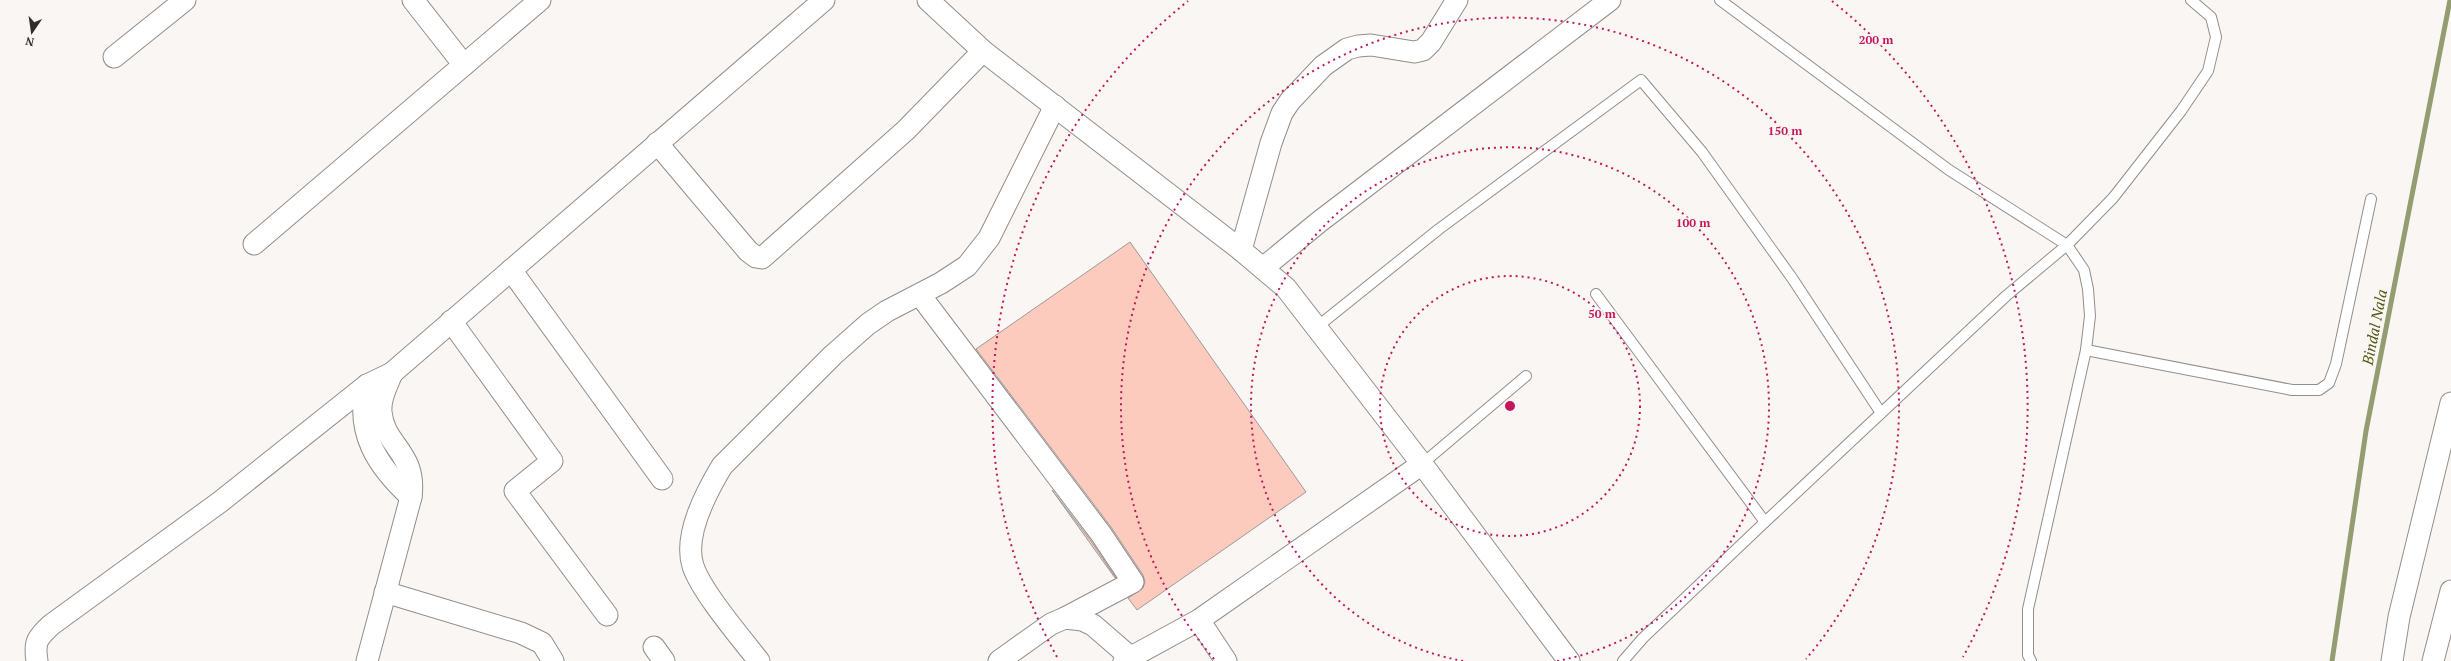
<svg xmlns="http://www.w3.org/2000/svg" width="2451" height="661" font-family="'PT Serif',serif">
	<rect width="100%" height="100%" fill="#faf6f3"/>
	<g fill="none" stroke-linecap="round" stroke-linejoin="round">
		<!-- stream -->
		<polyline stroke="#949c71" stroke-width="5" points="2332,661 2366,431 2450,0"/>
	</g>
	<!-- building -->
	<g fill="#fdcabe" stroke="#9e9998">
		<polygon points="1130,242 1306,492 1137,610 1128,598 1143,588 1145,582 1143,575 1111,527 976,349"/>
		<polygon points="1052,490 1091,541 1116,578 1115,578"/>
	</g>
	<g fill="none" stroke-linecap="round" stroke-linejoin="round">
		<defs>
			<g id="service">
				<polyline points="1720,0 1949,170 2067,245 2084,270 2088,289 2090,316 2086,350 2028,609 2028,655 2031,661"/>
				<polyline points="1596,294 1765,522"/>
				<polyline points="1317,327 1439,229 1641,80 1702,152 1792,278 1881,413"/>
				<polyline points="2086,350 2292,390 2319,390 2329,383 2336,364 2371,199"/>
				<polyline points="1422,464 1526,376"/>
				<polyline points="1623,661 1643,638 1765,522 2006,296 2067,245 2113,198 2181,111 2208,71 2216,37 2211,17 2191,0"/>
			</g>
			<g id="minor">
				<polyline points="413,0 464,65"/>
				<polyline points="928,0 983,51 1241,250 1286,288 1422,464 1569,661"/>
				<polyline points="114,57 185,0"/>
				<polyline points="657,143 748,251 756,257 762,258 906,130 983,51"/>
				<polyline points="254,244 540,0"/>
				<polyline points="1241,250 1271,143 1282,113 1290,101 1323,66 1347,49 1358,46 1371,45 1414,52 1423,50 1431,42 1457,0"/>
				<polyline points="1263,268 1319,222 1610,0"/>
				<polyline points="511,270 662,479"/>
				<polyline points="920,295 1101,534 1133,582 1065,618"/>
				<polyline points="451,321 552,461 515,491 607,615"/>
				<path d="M367 385C355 432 377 466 411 497"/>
				<polyline points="385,592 521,633 542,643 553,661"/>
				<polyline points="1199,620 1226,661"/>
				<polyline points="654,647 664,661"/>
				<path d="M37 661C34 642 37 638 51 625L220 502 367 385 392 373 824 0"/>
				<path d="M367 661 411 497C417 452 384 446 381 412 380 398 387 386 392 373"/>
				<path d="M759 661C741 638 701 591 693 566 683 535 707 491 722 466L833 355 868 324 887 311 941 283 967 266 989 238 1055 106"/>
				<polyline points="999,661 1051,624 1065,618 1082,620 1093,625 1130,657"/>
				<polyline points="1124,661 1199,620 1422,464"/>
				<polyline points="2392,661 2399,617 2451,403"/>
				<polyline points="2433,661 2451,591"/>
			</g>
		</defs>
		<!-- service casing -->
		<use href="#service" stroke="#928e8b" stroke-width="12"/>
		<!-- minor casing -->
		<use href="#minor" stroke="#928e8b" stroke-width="23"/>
		<!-- service -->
		<use href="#service" stroke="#fff" stroke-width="10"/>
		<!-- minor -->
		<use href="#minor" stroke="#fff" stroke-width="21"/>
	</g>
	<!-- distance rings -->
	<g fill="none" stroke="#c2185b" stroke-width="2" stroke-dasharray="2 4">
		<circle cx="1510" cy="406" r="130"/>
		<path d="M1463 661A259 259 0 1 1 1557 661"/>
		<path d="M1214 659A389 389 0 1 1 1806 659"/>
		<path d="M1057 657A518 518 0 0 1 1188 1M1832 1A518 518 0 0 1 1963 657"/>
	</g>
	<g text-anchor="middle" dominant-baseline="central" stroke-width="3.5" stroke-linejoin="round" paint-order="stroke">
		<!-- water labels -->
		<g font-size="15" font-style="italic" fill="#4d5611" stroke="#faf6f3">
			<text transform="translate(2374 327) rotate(-79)">Bindal Nala</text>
		</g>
	</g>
	<circle cx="1510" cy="406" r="6" fill="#c2185b" stroke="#faf6f3" stroke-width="2"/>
	<g font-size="12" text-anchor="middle" font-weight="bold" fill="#c2185b" stroke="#faf6f3" stroke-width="3.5" stroke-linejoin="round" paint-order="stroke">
		<text x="1876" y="44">200 m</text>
		<text x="1785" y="135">150 m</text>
		<text x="1693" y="227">100 m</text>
		<text x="1602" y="318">50 m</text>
	</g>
	<!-- north arrow -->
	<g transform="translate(32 32) rotate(193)" stroke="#faf6f3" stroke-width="3" paint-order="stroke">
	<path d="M0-3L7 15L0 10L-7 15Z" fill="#2f2d2c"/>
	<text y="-6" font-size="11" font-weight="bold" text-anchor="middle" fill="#2f2d2c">N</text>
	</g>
</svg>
